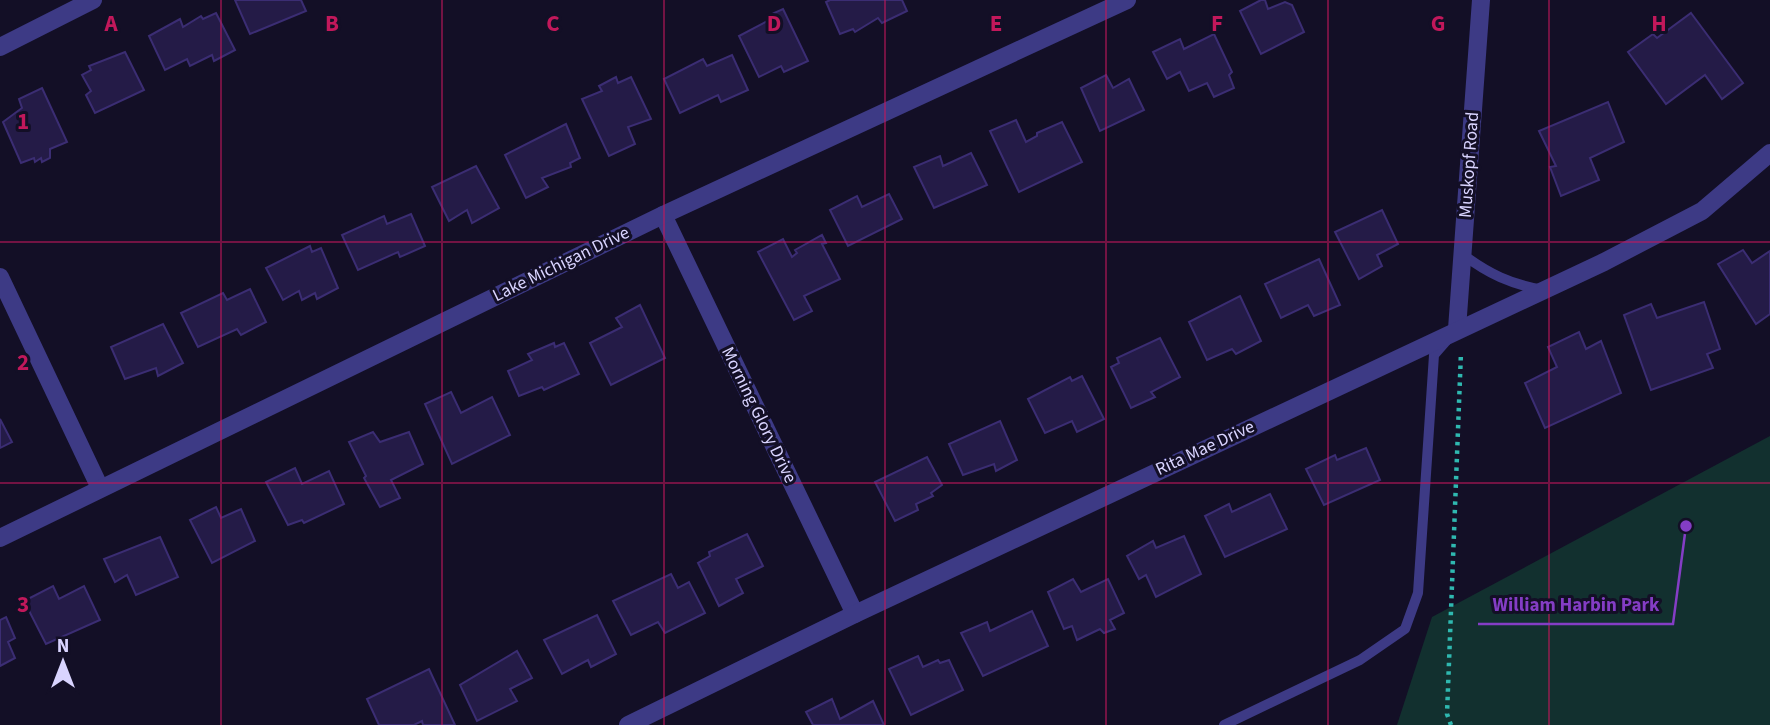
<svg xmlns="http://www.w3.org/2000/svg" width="1770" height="725" font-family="'Source Sans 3',sans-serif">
	<rect width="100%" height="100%" fill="#130f26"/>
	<!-- green -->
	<polygon fill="#12302f" points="1770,436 1770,725 1397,725 1432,617"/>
	<!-- building -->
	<g fill="#241b47" stroke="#3b2d73" stroke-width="2">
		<polygon points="235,0 301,0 306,11 250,34"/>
		<polygon points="830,0 902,0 907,11 882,23 878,18 855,32 853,29 840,34 826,2"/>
		<polygon points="1261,0 1265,0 1268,9 1285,2 1292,5 1304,32 1261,54 1240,11"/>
		<polygon points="783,9 808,61 784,72 781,66 759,77 739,36 777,16 774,13"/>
		<polygon points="216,13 235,50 214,61 212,55 190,66 187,59 165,70 149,36 180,19 183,27 201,16 203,19"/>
		<polygon points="1691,13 1743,83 1722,99 1705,75 1666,104 1628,52 1653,34 1657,38"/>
		<polygon points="1214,34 1232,72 1229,75 1234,88 1214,97 1207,83 1189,91 1180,72 1167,79 1153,52 1180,39 1184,49"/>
		<polygon points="125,52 144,90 95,113 86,95 91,91 82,75 91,70 89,66"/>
		<polygon points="732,55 748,90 721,102 718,95 680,113 664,79 703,59 707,66"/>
		<polygon points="1106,75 1113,88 1129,79 1144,110 1100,131 1081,88"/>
		<polygon points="616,77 618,83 631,77 651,119 628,127 635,144 609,156 582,99 602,91 599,86"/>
		<polygon points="42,88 67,142 50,149 50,158 42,162 41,158 35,162 34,158 21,163 3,122 22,108 19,99"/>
		<polygon points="1608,102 1624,142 1590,158 1599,180 1561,196 1550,167 1556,166 1539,131"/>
		<polygon points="1016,120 1026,142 1037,136 1037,133 1062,122 1082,162 1019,192 990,131"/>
		<polygon points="566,124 580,158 570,163 571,167 542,178 548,187 526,198 505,155"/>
		<polygon points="971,153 987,185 934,208 914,167 940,156 943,166"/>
		<polygon points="476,166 499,208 472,223 467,210 449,221 432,187"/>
		<polygon points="889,194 902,219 848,246 830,210 857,196 862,207"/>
		<polygon points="1382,210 1398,244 1377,255 1382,266 1359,279 1335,232"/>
		<polygon points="411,214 425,246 400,257 398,252 358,270 342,235 384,216 387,224"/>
		<polygon points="822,235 826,243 822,244 840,279 804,296 812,311 794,320 758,252 783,239 792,257 797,253 795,250"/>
		<polygon points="310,246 312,252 321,248 338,288 317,299 315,293 302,300 299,291 283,300 266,268"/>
		<polygon points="1743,250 1752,263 1770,251 1770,314 1756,324 1718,264"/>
		<polygon points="1319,259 1340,305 1314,316 1308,305 1281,318 1265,284"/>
		<polygon points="250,289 266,322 241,335 237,329 198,347 181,313 223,293 227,300"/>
		<polygon points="1240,296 1261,341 1236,354 1232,349 1207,360 1189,322"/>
		<polygon points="1704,302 1720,349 1707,354 1713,368 1651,390 1624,315 1651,304 1657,318"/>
		<polygon points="640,305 665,358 611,385 590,343 622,327 616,318"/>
		<polygon points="163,324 183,363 158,376 156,368 125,379 111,347"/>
		<polygon points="1579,332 1586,349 1601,341 1621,393 1545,428 1525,383 1557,367 1548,347"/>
		<polygon points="1160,338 1180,377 1151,392 1155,397 1131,408 1111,367 1119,363 1117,358"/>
		<polygon points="554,343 555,347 564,343 579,374 544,390 542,387 519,396 508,371 532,360 528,354"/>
		<polygon points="1082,376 1104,419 1077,432 1072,421 1045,433 1028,399 1070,377 1072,381"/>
		<polygon points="451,392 461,413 492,397 510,435 452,464 425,404"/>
		<polygon points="0,419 12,442 0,448"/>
		<polygon points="1000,421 1017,460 996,471 994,464 963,475 949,444"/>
		<polygon points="373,432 380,442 409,432 423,464 391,480 400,498 380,507 364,478 366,476 349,442"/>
		<polygon points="1366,448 1380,480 1324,505 1306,469 1335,455 1337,460"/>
		<polygon points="927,457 942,485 931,493 933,496 916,504 918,510 895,521 875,482"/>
		<polygon points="295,468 302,484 329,471 344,504 304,523 302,520 288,525 266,482"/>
		<polygon points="1270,494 1287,529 1225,557 1205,516 1229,504 1232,512"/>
		<polygon points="216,507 221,518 241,509 255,541 212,563 190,520"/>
		<polygon points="747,534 763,566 736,579 743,593 719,606 698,563 710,556 709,552"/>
		<polygon points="1184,536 1201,574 1156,597 1146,575 1139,579 1127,556 1153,541 1156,548"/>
		<polygon points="160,537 178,577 136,595 127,575 115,582 104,559"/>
		<polygon points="671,574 678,588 689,582 705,613 665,633 658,622 631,635 613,601"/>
		<polygon points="1073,579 1081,592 1108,579 1124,613 1110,620 1115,629 1104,633 1100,629 1077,640 1072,626 1064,629 1048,592"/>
		<polygon points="53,586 59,599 84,586 100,620 46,644 24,601"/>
		<polygon points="1032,611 1048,646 983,676 961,633 987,622 990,631"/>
		<polygon points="597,615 616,654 591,667 588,660 562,674 544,640"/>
		<polygon points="6,617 15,638 8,642 15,658 0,666 0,620"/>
		<polygon points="517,651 532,678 510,689 517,701 477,721 460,685"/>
		<polygon points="918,656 923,667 938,660 940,663 949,660 963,690 911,715 889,669"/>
		<polygon points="429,669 455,725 423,725 422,721 414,725 379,725 367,699"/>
		<polygon points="832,699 840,719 873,701 884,725 813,725 806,712"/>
	</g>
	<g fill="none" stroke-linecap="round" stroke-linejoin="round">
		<!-- path -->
		<polyline stroke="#2fb8b0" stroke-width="4.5" stroke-dasharray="3.5 5" stroke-linecap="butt" points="1451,725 1447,714 1461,352"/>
		<!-- lane -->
		<g stroke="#3d3a85" stroke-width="10">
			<path d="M1462 254C1489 274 1510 284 1543 290"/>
			<polyline points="1224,725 1360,660 1405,629 1418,593 1434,355 1448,339"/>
		</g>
		<!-- street -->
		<g stroke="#3d3a85" stroke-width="18">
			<polyline points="0,47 93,0"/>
			<polyline points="663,215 855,614"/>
			<polyline points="0,277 100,488"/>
			<polyline points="1457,329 1481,0"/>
			<polyline points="0,538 663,215 1127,0"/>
			<polyline points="628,725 855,614 1604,262 1702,211 1770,153"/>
		</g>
	</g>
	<!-- grid -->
	<path fill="none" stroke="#c2185b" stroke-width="2" stroke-opacity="0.55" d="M221 0V725M442 0V725M664 0V725M885 0V725M1106 0V725M1328 0V725M1549 0V725M0 242H1770M0 483H1770"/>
	<g text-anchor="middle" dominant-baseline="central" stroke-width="6" stroke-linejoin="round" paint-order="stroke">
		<!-- street labels -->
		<g font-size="18" fill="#d9d4ff" stroke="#130f26">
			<text transform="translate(1469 165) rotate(-86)">Muskopf Road</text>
			<text transform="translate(561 264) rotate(-26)">Lake Michigan Drive</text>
			<text transform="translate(759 415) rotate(64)">Morning Glory Drive</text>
			<text transform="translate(1205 448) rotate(-25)">Rita Mae Drive</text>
		</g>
	</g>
	<g font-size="23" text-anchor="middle" font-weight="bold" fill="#c2185b" stroke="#130f26" stroke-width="6" stroke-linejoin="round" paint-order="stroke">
		<text x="111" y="31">A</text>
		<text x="332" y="31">B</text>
		<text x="553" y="31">C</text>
		<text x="774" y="31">D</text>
		<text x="996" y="31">E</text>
		<text x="1217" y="31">F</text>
		<text x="1438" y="31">G</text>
		<text x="1659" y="31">H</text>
		<text x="23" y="129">1</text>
		<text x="23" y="370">2</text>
		<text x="23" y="612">3</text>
	</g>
	<!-- callouts -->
	<path fill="none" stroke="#843dc5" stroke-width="2.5" d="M1686 526L1673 624H1478"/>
	<circle fill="#843dc5" stroke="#130f26" stroke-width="2.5" cx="1686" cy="526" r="7"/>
	<g font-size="19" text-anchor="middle" font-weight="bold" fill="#843dc5" stroke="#130f26" stroke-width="6" stroke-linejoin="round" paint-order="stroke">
		<text x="1576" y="611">William Harbin Park</text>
	</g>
	<!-- north arrow -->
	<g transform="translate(63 662)" stroke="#130f26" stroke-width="5" paint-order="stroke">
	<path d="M0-5L12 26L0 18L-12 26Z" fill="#d9d4ff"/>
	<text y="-10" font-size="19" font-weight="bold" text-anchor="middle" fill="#d9d4ff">N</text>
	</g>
</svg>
